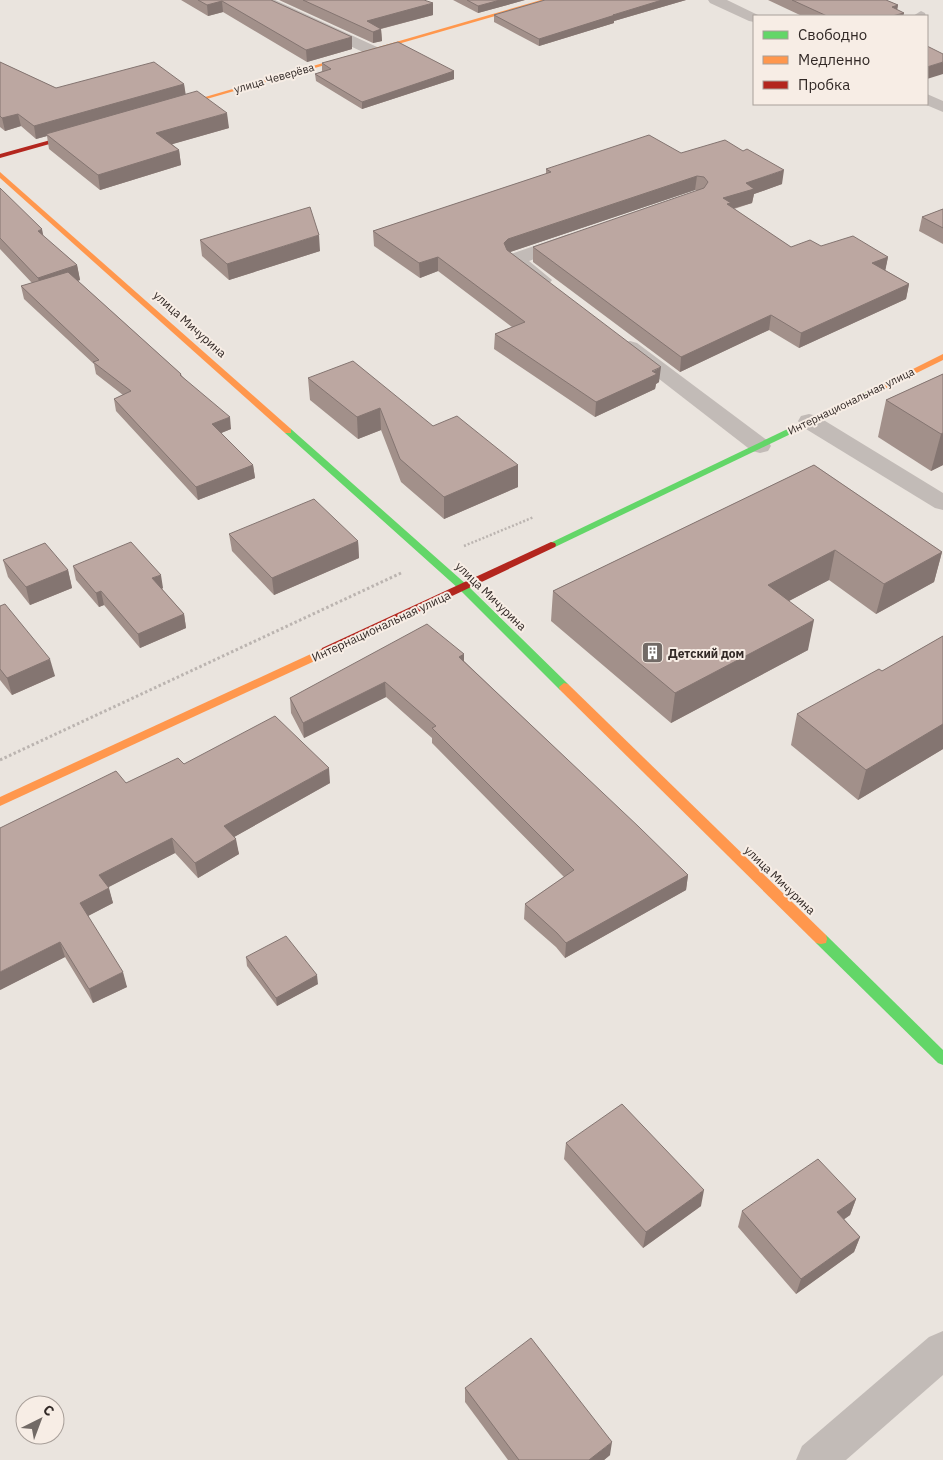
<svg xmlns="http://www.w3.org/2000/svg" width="943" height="1460" font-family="'IBM Plex Sans',sans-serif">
	<rect width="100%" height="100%" fill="#eae4de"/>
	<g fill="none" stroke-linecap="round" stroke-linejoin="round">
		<!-- path-far1 -->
		<polyline stroke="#bbb4b0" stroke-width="2.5" stroke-dasharray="2 2" stroke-linecap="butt" points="464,546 534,517"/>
		<!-- path -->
		<polyline stroke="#bbb4b0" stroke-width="3" stroke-dasharray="2.5 2.5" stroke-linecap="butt" points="0,760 401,573"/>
		<!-- lane -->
		<polygon fill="#c2bbb7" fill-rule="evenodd" points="921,11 925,13 926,16 913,16"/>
		<!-- street -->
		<g fill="#c2bbb7" fill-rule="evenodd">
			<polygon points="256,0 275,0 377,47 379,50 377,53 365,53 258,3"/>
			<polygon points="708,0 727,0 760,16 754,16 754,22 749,21 710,3"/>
			<polygon points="927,94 943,101 943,112 924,104 927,104"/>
			<path d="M569 234 576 236 579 240 576 244 529 261 552 280 549 284C534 288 514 271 505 259L508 255Z"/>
			<polygon points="630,341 637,343 768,441 771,446 768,451 760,453 752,451 623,351 620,347 623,343"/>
			<polygon points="809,414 817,416 943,493 943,510 935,508 801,426 798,421 801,416"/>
			<polygon points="943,1331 943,1375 846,1460 796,1460 802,1446 929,1337"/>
		</g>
		<!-- fast -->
		<g fill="#63d668" fill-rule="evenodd">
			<polygon points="869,390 873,393 872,395 555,547 547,547 546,545"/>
			<polygon points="288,428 291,429 467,585 568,684 569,687 568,690 560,690 459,589 285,433 285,429"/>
			<polygon points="821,934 826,935 943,1050 943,1065 938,1063 816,943 815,939 816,935"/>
		</g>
		<!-- slow -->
		<g fill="#ff974d" fill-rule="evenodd">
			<polygon points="541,0 551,0 172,109 167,108"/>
			<polygon points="0,172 291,429 291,433 285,433 0,178"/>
			<polygon points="943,354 943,360 872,395 866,395 865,393"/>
			<polygon points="326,647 331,651 330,654 0,806 0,797"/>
			<polygon points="564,683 568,684 826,935 827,939 826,943 821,944 816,943 560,690 559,687"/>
		</g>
		<!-- jam -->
		<g fill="#b3261e" fill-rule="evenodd">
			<polygon points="83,131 87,133 85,134 0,158 0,154"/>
			<polygon points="551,542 555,543 556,545 555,547 330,654 322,654 321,651 322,648"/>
		</g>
	</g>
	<!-- wall -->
	<g fill="#a2908a">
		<polygon points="181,0 271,0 352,37 352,49 307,62 223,12 208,16"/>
		<polygon points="279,0 424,0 433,15 381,29 382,41 373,43"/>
		<polygon points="453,0 525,0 478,13"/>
		<polygon points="545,0 686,0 614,21 614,23 539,46 494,22 494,15"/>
		<polygon points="768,0 886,0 898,5 897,10 904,13 903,16 802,16"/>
		<polygon points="0,62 56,88 184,84 185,95 229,128 172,144 179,150 181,165 100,190 49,149 47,136 36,139 21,126 5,131 0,127"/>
		<polygon points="322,63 454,71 454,79 362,109 316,81 315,74 323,71 322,71"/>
		<polygon points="681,153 782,184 754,194 752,203 734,209 791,247 821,246 888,257 885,270 909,284 906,299 799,348 769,330 680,372 533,262 533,247 698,191 695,190 510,252 659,382 656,384 655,389 595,417 494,349 495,334 512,327 438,271 420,278 374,246 373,231 546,174 546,169"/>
		<polygon points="0,188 43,236 77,265 80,280 78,281 181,374 182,376 231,429 221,433 253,465 255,478 198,500 116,411 114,399 123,395 96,374 94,364 24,299 21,286 32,283 0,249"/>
		<polygon points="943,209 943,244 919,231 922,217"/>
		<polygon points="200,240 320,251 229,280 202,256"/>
		<polygon points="943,374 943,465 931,471 878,437 886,400"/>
		<polygon points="308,378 433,426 518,465 518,487 444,519 401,482 381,430 358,439 310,400"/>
		<polygon points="814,465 942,552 934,582 876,614 829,580 789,601 808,650 671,723 551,621 553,591"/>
		<polygon points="229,534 358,541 359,558 274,595 232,551"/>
		<polygon points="3,560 68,570 72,588 30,605 8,577"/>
		<polygon points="73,566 163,588 162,589 184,614 186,628 140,648 104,605 99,607 76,580"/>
		<polygon points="0,606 55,676 12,695 0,680"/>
		<polygon points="943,636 943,749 858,800 791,745 797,714 882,671"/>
		<polygon points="464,654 464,661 688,875 686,890 565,958 556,947 524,919 525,904 564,877 432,743 432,738 386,697 304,738 291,713 290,698"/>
		<polygon points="184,764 330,783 234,837 239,854 198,878 175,853 108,887 113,903 88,916 127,987 93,1003 65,957 0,990 126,783"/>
		<polygon points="246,957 318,984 277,1006 247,966"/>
		<polygon points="566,1143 701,1206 643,1248 564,1159"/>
		<polygon points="856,1199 850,1215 844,1219 860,1237 854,1252 796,1294 738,1227 742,1211"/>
		<polygon points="465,1388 610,1455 604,1460 508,1460 465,1402"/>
	</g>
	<!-- shaded-wall -->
	<g fill="#847571">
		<polygon points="500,0 525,0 478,13 478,6"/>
		<polygon points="662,0 686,0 614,21 614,23 539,46 539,39 613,15"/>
		<polygon points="222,1 223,12 208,16 207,5"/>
		<polygon points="433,3 433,15 372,31 367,21"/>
		<polygon points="898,5 896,15 904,13 903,16 890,16 892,7"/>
		<polygon points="381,29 382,41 373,43 373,32"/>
		<polygon points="352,37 352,49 307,62 306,50"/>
		<polygon points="943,62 943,74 927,79 927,67"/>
		<polygon points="454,71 454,79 362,109 362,102"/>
		<polygon points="184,84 186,96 46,134 47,136 36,139 34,126"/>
		<polygon points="227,113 229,128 159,148 156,133"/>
		<polygon points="18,114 21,126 5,131 2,118"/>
		<polygon points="179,150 181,165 100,190 98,175"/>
		<polygon points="784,170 782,184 754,194 752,203 731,209 723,198 746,183"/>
		<polygon points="697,176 695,190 507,253 504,243 508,239"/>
		<polygon points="42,229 45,244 38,231"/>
		<polygon points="319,235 320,251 229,280 227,264"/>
		<polygon points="438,257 438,271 420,278 419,263"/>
		<polygon points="888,257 885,272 872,263"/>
		<polygon points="77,265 80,280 42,293 38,278"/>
		<polygon points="909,284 906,299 799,348 801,333"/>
		<polygon points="771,315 769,330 680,372 681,357"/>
		<polygon points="661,367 659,382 656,384 655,389 595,417 596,402"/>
		<polygon points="380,408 381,430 358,439 357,417"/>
		<polygon points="230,417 231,429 214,436 212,424"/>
		<polygon points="943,433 943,465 931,471 941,434"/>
		<polygon points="253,465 255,478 198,500 196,487"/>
		<polygon points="518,465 518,487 444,519 444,497"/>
		<polygon points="358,541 359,558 274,595 272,578"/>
		<polygon points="835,550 829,580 762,615 768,585"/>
		<polygon points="942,552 934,582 876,614 884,584"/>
		<polygon points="68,570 72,588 30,605 26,587"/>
		<polygon points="161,575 163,588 155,592 152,578"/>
		<polygon points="101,591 104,605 99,607 96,593"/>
		<polygon points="184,614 186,628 140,648 138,634"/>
		<polygon points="814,620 808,650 671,723 675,693"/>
		<polygon points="464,654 464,670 459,657"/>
		<polygon points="50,659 55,676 12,695 7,678"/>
		<polygon points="385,682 386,697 304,738 303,723"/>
		<polygon points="943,724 943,749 858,800 866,770"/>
		<polygon points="329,768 330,783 227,841 224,826"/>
		<polygon points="172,838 175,853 103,890 99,875"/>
		<polygon points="236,839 239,854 198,878 195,863"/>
		<polygon points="688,875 686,890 565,958 566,943"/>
		<polygon points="109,888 113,903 84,918 80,903"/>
		<polygon points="60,942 65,957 0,990 0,972"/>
		<polygon points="123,972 127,987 93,1003 89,989"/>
		<polygon points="317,975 318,984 277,1006 276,998"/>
		<polygon points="704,1190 701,1206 643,1248 646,1232"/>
		<polygon points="856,1199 850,1215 832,1228 837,1212"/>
		<polygon points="860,1237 854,1252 796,1294 801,1279"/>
		<polygon points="612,1442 610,1455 604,1460 589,1460"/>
	</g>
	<!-- building -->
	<g fill="#bca7a1" stroke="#847571">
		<polygon points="198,0 271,0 352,37 306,50 222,1 207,5"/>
		<polygon points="303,0 424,0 433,3 367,21 381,29 373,32"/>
		<polygon points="467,0 500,0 478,6"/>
		<polygon points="545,0 662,0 613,15 615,15 539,39 494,15"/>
		<polygon points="792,0 886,0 898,5 892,7 904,13 892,16 827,16"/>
		<polygon points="398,42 454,71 362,102 315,74 331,69 322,63"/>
		<polygon points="927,46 943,54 943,62 927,67"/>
		<polygon points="0,62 56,88 154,62 184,84 34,126 18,114 2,118 0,116"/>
		<polygon points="197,91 227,113 156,133 179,150 98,175 46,134"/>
		<polygon points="649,135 681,153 725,140 743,151 747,149 784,170 746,183 754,189 723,198 731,203 727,204 791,247 810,240 821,246 853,236 888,257 872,263 909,284 801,333 771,315 681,357 533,247 704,188 708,182 704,177 697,176 508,239 504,243 507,250 661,367 652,371 657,374 596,402 495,334 525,322 438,257 419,263 373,231 551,172 546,169"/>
		<polygon points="0,188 42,229 38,231 77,265 38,278 0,238"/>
		<polygon points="310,207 319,235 227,264 200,240"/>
		<polygon points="943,209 943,228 922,217"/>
		<polygon points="68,272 181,374 180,375 230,417 212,424 253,465 196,487 114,399 131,391 93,362 99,360 21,286"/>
		<polygon points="353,361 433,426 457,416 518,465 444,497 400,459 380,408 357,417 308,378"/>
		<polygon points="943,374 943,433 941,434 886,400"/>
		<polygon points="814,465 942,552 884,584 835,550 768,585 814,620 675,693 553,591"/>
		<polygon points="314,499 358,541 272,578 229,534"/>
		<polygon points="131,542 161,575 152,578 184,614 138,634 101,591 96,593 73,566"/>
		<polygon points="45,543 68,570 26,587 3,560"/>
		<polygon points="5,604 50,659 7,678 0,669 0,606"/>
		<polygon points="427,624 464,654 459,657 639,827 688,875 566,943 557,933 525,904 574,870 432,728 436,726 385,682 303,723 290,698"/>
		<polygon points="943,636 943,724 866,770 797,714 879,669 882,671"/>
		<polygon points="275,716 329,768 224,826 236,839 195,863 172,838 99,875 109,888 80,903 123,972 89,989 60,942 0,972 0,828 116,771 126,783 178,758 184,764"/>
		<polygon points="286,936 317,975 276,998 246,957"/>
		<polygon points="622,1104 704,1190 646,1232 566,1143"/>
		<polygon points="818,1159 856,1199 837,1212 860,1237 801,1279 742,1211"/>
		<polygon points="531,1338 612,1442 589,1460 519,1460 465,1388"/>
	</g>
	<!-- icons -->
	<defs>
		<symbol id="building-square" viewBox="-11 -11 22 22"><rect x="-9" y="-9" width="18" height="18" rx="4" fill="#726a66" stroke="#f7ede5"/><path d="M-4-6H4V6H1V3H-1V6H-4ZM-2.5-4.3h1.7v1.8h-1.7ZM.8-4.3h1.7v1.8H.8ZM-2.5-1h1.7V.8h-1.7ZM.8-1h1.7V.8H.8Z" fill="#fff"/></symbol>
	</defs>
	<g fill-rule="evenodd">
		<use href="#building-square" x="640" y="640" width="25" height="25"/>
	</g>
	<g text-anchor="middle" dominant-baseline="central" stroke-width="4" stroke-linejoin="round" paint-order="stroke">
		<!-- far-street labels -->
		<g font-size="11" fill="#322926" stroke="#f7ede5">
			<text transform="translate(274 78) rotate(-16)">улица Чеверёва</text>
			<text transform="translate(851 401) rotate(-26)">Интернациональная улица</text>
		</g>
		<!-- street labels -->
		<g font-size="12" fill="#322926" stroke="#f7ede5">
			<text transform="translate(190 324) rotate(42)">улица Мичурина</text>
			<text transform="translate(491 596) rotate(44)">улица Мичурина</text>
			<text transform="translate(381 626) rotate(-25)">Интернациональная улица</text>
			<text transform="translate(780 880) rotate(44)">улица Мичурина</text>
		</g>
		<!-- poi labels -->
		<g font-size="12" font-weight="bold" fill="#322926" stroke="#f7ede5" text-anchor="start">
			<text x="668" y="653">Детский дом</text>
		</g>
	</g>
	<!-- legend -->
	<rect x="753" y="15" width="175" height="90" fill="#f7ede5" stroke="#a89f99"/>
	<rect x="763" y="31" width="25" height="8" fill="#63d668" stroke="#a89f99"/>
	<text x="798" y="40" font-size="15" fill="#322926">Свободно</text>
	<rect x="763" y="56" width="25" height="8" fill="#ff974d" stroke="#a89f99"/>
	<text x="798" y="65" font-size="15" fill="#322926">Медленно</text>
	<rect x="763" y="81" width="25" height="8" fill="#b3261e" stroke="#a89f99"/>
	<text x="798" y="90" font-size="15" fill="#322926">Пробка</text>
	<!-- north arrow -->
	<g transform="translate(40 1420) rotate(42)"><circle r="24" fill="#f7ede5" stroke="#a89f99"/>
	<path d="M0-4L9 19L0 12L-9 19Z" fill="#726a66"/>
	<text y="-8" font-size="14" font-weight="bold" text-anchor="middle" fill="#322926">С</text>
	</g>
</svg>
